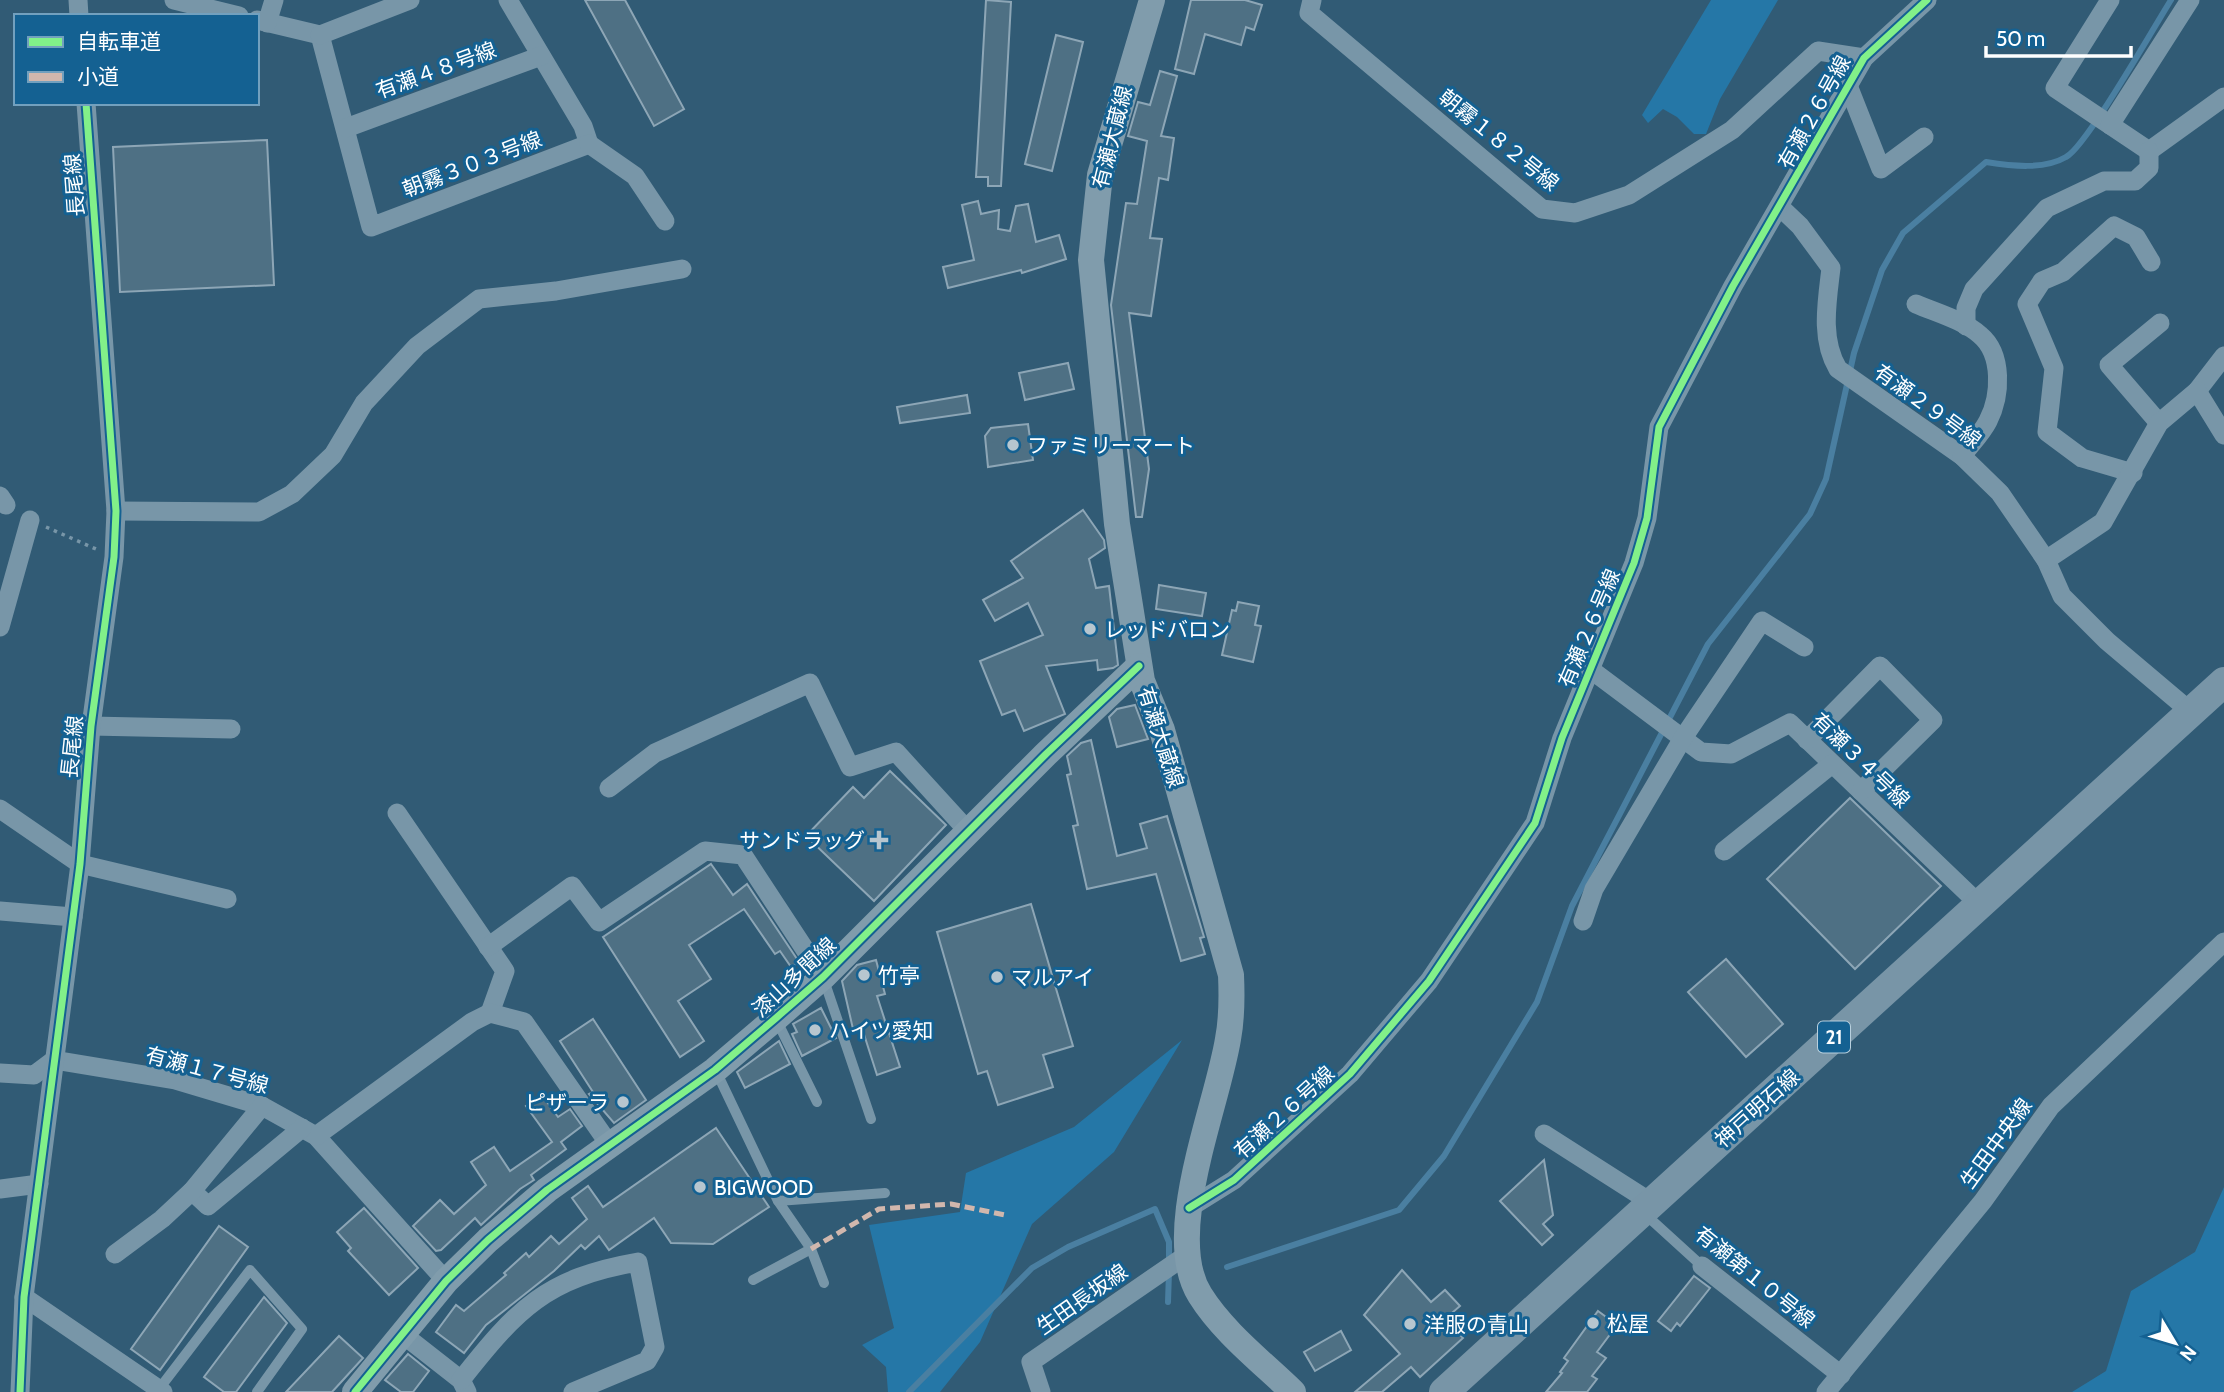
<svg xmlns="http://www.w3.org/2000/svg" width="2224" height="1392" font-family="Cabin,'Noto Sans JP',sans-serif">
	<rect width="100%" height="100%" fill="#315b75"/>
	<!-- green -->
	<g fill="#2577a7">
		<polygon points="1711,0 1778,0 1720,99 1706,134 1694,134 1677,117 1663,109 1648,123 1642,115"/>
		<polygon points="1182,1040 1114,1152 1032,1224 980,1342 940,1392 888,1392 886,1367 862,1345 894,1328 869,1225 960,1212 966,1173 1074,1127"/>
		<polygon points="2224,1187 2224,1392 2072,1392 2106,1371 2131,1291 2195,1252"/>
	</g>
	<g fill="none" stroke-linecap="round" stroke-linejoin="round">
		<!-- stream -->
		<g stroke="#4a7fa1" stroke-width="6">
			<path d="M1227 1267 1399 1210 1444 1156 1537 1002 1572 906 1708 644 1810 514 1826 479 1854 353 1882 270 1903 233 1986 162C2011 166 2044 170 2066 157 2086 147 2154 27 2171 0"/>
			<polyline points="1168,1302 1169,1272"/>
			<polyline points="909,1392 1032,1268 1068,1247 1155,1209 1169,1242 1169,1261"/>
		</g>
	</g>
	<!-- building -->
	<g fill="#4e7084" stroke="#8da6b6" stroke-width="2">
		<polygon points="585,0 625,0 684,109 654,126"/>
		<polygon points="986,0 1011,2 1001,186 988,186 988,177 976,177"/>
		<polygon points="1191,0 1245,0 1262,5 1254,30 1246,27 1241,45 1205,34 1194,74 1175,69"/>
		<polygon points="1056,35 1083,42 1052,171 1025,164"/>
		<polygon points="1160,71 1177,76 1161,136 1174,138 1168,180 1159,178 1150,238 1162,239 1151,316 1129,313 1149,469 1142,517 1136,517 1111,305 1126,203 1137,204 1147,141 1128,136 1138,102 1150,105"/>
		<polygon points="267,140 274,285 120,292 113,147"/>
		<polygon points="978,201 981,214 999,210 998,229 1010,231 1016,206 1028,204 1036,242 1059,235 1066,259 1022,273 1021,270 948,288 943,267 974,260 962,205"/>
		<polygon points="1068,363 1074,389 1025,400 1019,373"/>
		<polygon points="967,395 970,413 900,423 897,407"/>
		<polygon points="1028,424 1033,460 988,467 985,436 991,428"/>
		<polygon points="1083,510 1104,540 1105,548 1089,559 1096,588 1109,586 1118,665 1113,668 1098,670 1097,660 1046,666 1065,714 1024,731 1015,710 1002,715 980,661 1043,635 1028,603 995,621 983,600 1023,578 1011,561"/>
		<polygon points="1159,585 1206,593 1202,616 1156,609"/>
		<polygon points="1238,602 1259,606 1255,625 1261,626 1253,662 1222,655 1232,610 1236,611"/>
		<polygon points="1135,705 1148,739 1117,747 1109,717 1117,709"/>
		<polygon points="1091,740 1117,856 1147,848 1140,824 1167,816 1204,937 1200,938 1205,954 1181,961 1156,874 1087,889 1073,826 1078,825 1067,775 1071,774 1067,756 1081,743"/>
		<polygon points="890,771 946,825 874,901 806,836 853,787 864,798"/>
		<polygon points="1850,798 1941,886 1855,969 1767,879"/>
		<polygon points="711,864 733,895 747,884 799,962 791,967 780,951 775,954 744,909 689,945 711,979 678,1001 704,1041 680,1057 603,937"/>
		<polygon points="1031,904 1073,1046 1043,1055 1053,1087 998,1105 987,1071 978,1074 937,932"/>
		<polygon points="1726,959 1783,1024 1746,1057 1688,992"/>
		<polygon points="876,960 885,994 877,996 900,1067 877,1075 861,1025 853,1029 842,981 857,965"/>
		<polygon points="821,1008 836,1038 802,1056 792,1034 797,1032 793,1024"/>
		<polygon points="593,1019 646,1100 614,1123 589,1094 593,1092 560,1041"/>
		<polygon points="779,1041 790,1064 745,1088 737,1072"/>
		<polygon points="542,1095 558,1117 570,1109 582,1126 561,1142 566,1149 531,1175 534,1180 520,1189 481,1225 475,1218 441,1250 436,1251 413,1226 440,1200 454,1214 486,1185 471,1162 494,1147 510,1171 552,1142 526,1106"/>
		<polygon points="716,1128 769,1207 713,1244 671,1243 654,1218 609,1250 599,1236 585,1249 581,1245 554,1271 486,1325 464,1353 436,1332 456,1305 464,1311 506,1275 504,1273 526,1253 529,1257 551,1236 559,1244 587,1219 572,1198 588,1186 603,1207"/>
		<polygon points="1544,1160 1553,1215 1543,1224 1553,1235 1542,1245 1500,1201"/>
		<polygon points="364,1208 418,1268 389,1295 348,1251 351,1248 337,1232"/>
		<polygon points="219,1226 248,1247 160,1370 131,1349"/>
		<polygon points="1402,1270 1431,1302 1445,1290 1460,1306 1445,1319 1463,1338 1420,1377 1411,1367 1382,1392 1355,1392 1400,1354 1364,1315"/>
		<polygon points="1694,1276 1710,1288 1680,1326 1677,1323 1671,1331 1658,1321"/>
		<polygon points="264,1297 287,1323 236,1392 224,1392 204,1377"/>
		<polygon points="1598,1311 1617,1325 1597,1352 1606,1358 1592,1376 1597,1379 1587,1392 1546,1392 1562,1373 1560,1372 1568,1361 1564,1358"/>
		<polygon points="1341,1331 1351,1350 1315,1371 1304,1352"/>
		<polygon points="339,1336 363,1358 343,1380 332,1392 286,1392"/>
		<polygon points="408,1354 429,1371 413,1392 401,1392 385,1380"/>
	</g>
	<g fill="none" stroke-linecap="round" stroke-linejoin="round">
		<!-- path -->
		<polyline stroke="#7896a8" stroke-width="3.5" stroke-dasharray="3.5 5" stroke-linecap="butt" points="46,527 96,549"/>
		<!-- lane -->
		<g stroke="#7896a8" stroke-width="10">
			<polyline points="824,980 871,1119"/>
			<polyline points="776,1019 817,1102"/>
			<polyline points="716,1071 778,1201 811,1249 824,1283"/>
			<polyline points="778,1201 885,1193"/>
			<polyline points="1646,1215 1702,1266"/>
			<polyline points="753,1280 811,1249"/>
			<polyline points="159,1389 250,1270 302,1329 257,1392"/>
		</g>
		<!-- street -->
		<g stroke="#7896a8" stroke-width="19">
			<polyline points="78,0 79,16"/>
			<polyline points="174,0 239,16"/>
			<polyline points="508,0 583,126 589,144"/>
			<polyline points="1312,0 1309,13 1542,209 1575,213 1629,195 1732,130 1818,51 1864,58"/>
			<polyline points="2110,0 2055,88 2149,151 2224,97"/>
			<polyline points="257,20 320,35"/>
			<polyline points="267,23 274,0"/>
			<polyline points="320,35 371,227 589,144"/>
			<polyline points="320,35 410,0"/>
			<polyline points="1849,88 1881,169 1924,137"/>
			<polyline points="2110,125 2190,0"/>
			<polyline points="346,128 541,56"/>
			<polyline points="589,144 635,176 665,221"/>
			<path d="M1780 207 1800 226 1831 268C1827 302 1820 339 1838 369L1962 456 2000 493 2046 560 2062 596 2107 641 2191 712"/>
			<path d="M1916 304C1937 313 1963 320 1980 335 2003 354 2001 396 1988 421 1982 433 1971 444 1962 456"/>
			<polyline points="1966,326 1966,308 1974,289 2047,208 2104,181 2135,181 2149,168 2149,151"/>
			<polyline points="2197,391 2224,356"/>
			<polyline points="2159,423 2109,365 2160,323"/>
			<polyline points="2133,473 2082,458 2047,432 2054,368 2027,304 2042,281 2063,272 2114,226 2136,237 2151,262"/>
			<polyline points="0,496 6,505"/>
			<polyline points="116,511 259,512 292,494 333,455 364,403 417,346 479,299 556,291 682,269"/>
			<polyline points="2046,560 2103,522 2159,423 2197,391 2224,435"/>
			<polyline points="0,627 30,520"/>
			<polyline points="1590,669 1701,752 1731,754 1790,723 1980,905"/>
			<polyline points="91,726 231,729"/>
			<polyline points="1807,740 1880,666 1933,720 1861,791"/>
			<polyline points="609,788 655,753 810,683 850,767 896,752 968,831"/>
			<polyline points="0,809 80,864 227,899"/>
			<polyline points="397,813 505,971 490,1013"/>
			<polyline points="1724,851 1832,764"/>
			<polyline points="0,911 73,917"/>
			<polyline points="1583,921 1594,889 1683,738 1762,621 1804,647"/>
			<polyline points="488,947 572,886 599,922 705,851 743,855 823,977"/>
			<polyline points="0,1073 34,1075 54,1060 175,1080 262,1106 316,1136 446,1281"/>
			<polyline points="1544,1134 1652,1203"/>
			<polyline points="316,1136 472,1022 490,1013 524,1022 609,1144"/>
			<polyline points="0,1189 39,1184"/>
			<polyline points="192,1191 208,1206 302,1128"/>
			<polyline points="1189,1208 1234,1180 1350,1074 1429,981 1535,823 1562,738 1634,563 1647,518 1659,427 1733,286 1864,58 1927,0"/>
			<polyline points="115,1254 162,1219 192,1191 262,1106"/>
			<polyline points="1702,1266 1841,1375"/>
			<polyline points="24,1297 163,1392"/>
			<polyline points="401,1333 461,1380 467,1392"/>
			<path d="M461 1380C517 1309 546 1278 638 1262L655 1347 647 1361 573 1392"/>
			<polyline points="20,1392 24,1297 80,864 91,726 114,557 116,511 86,103"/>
			<polyline points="1041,1392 1031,1362 1185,1256"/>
			<polyline points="1826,1392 1983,1201 2051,1106 2224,942"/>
		</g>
		<!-- secondary -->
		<g stroke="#809cac" stroke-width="26">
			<path d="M1152 0 1100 175 1091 260 1117 524 1142 681 1162 730 1231 975C1232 997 1232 1018 1228 1039 1217 1107 1162 1235 1200 1295 1223 1332 1262 1362 1293 1392"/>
			<polyline points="355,1392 446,1281 488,1240 547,1190 715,1070 776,1018 823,977 1046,754 1139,666"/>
		</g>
		<!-- primary -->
		<polyline stroke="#7895a7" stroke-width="30" points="1444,1392 2224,682"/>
		<!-- quiet -->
		<polyline stroke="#d1b7ad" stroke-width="5" stroke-dasharray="10 5" stroke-linecap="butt" points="811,1249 879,1209 951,1204 1005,1215"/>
		<defs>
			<g id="cycleway">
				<polyline points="1189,1208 1234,1180 1350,1074 1429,981 1535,823 1562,738 1634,563 1647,518 1659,427 1733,286 1864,58 1927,0"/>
				<polyline points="20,1392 24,1297 80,864 91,726 114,557 116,511 86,103"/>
				<polyline points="355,1392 446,1281 488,1240 547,1190 715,1070 776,1018 823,977 1046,754 1139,666"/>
			</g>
		</defs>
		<!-- cycleway casing -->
		<use href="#cycleway" stroke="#146192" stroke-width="11"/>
		<!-- cycleway -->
		<use href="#cycleway" stroke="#82f089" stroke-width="7"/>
	</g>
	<!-- markers -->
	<g fill="#b7c6cf" stroke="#146192" stroke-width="2.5">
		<circle cx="1013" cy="445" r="7"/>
		<circle cx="1090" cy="629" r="7"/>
		<path d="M875.5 829.5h7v7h7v7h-7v7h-7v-7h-7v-7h7z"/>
		<circle cx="864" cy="975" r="7"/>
		<circle cx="997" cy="977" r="7"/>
		<circle cx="815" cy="1030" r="7"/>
		<circle cx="623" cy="1102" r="7"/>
		<circle cx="700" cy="1187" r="7"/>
		<circle cx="1593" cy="1323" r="7"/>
		<circle cx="1410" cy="1324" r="7"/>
	</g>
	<g text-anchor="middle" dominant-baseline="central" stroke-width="6" stroke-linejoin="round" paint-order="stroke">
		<!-- shield labels -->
		<rect fill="#146192" stroke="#b8d0de" stroke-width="2" x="1818" y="1021.5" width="32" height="31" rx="5"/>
		<g font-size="19" font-weight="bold" fill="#fff">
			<text x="1834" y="1037">21</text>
		</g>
		<!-- street labels -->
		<g font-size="21" fill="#fff" stroke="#146192">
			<text transform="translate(436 70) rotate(-20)">有瀬４８号線</text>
			<text transform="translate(1814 112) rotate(-61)">有瀬２６号線</text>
			<text transform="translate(1112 137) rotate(-76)">有瀬大蔵線</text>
			<text transform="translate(1499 140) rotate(39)">朝霧１８２号線</text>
			<text transform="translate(472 164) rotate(-21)">朝霧３０３号線</text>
			<text transform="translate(74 185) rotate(-94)">長尾線</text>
			<text transform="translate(1928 406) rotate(36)">有瀬２９号線</text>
			<text transform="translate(1589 628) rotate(-67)">有瀬２６号線</text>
			<text transform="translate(1161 737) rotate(72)">有瀬大蔵線</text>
			<text transform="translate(72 747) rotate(-84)">長尾線</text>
			<text transform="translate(1861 760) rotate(44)">有瀬３４号線</text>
			<text transform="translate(794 977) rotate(-43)">漆山多聞線</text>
			<text transform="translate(207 1070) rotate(15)">有瀬１７号線</text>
			<text transform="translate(1757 1108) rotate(-42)">神戸明石線</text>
			<text transform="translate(1284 1112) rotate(-42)">有瀬２６号線</text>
			<text transform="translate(1996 1143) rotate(-54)">生田中央線</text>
			<text transform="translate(1755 1277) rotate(39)">有瀬第１０号線</text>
			<text transform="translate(1082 1299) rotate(-35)">生田長坂線</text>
		</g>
		<!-- poi labels -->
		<g font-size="21" fill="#fff" stroke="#146192" text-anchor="start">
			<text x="1027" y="445">ファミリーマート</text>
			<text x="1104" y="629">レッドバロン</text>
			<text x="865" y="840" text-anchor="end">サンドラッグ</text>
			<text x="878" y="975">竹亭</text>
			<text x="1011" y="977">マルアイ</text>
			<text x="829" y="1030">ハイツ愛知</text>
			<text x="609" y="1102" text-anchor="end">ピザーラ</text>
			<text x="714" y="1187">BIGWOOD</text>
			<text x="1607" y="1323">松屋</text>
			<text x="1424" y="1324">洋服の青山</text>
		</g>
	</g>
	<!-- legend -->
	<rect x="14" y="14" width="245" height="91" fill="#146192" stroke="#72a0be" stroke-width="2"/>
	<rect x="28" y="37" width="35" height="10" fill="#82f089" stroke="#72a0be" stroke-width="2"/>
	<text x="77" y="49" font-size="21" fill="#ffffff">自転車道</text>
	<rect x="28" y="72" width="35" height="10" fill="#d1b7ad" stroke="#72a0be" stroke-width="2"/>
	<text x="77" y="84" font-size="21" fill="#ffffff">小道</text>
	<!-- north arrow -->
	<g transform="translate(2175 1343) rotate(128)" stroke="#146192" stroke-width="5" paint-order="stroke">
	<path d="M0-5L12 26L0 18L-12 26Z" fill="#ffffff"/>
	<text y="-10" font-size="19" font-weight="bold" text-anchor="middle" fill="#ffffff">N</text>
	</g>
	<!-- scale -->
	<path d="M1986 46v10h145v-10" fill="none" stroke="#ffffff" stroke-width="3.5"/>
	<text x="1996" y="46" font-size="21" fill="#ffffff" stroke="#146192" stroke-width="5" paint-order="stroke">50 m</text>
</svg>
